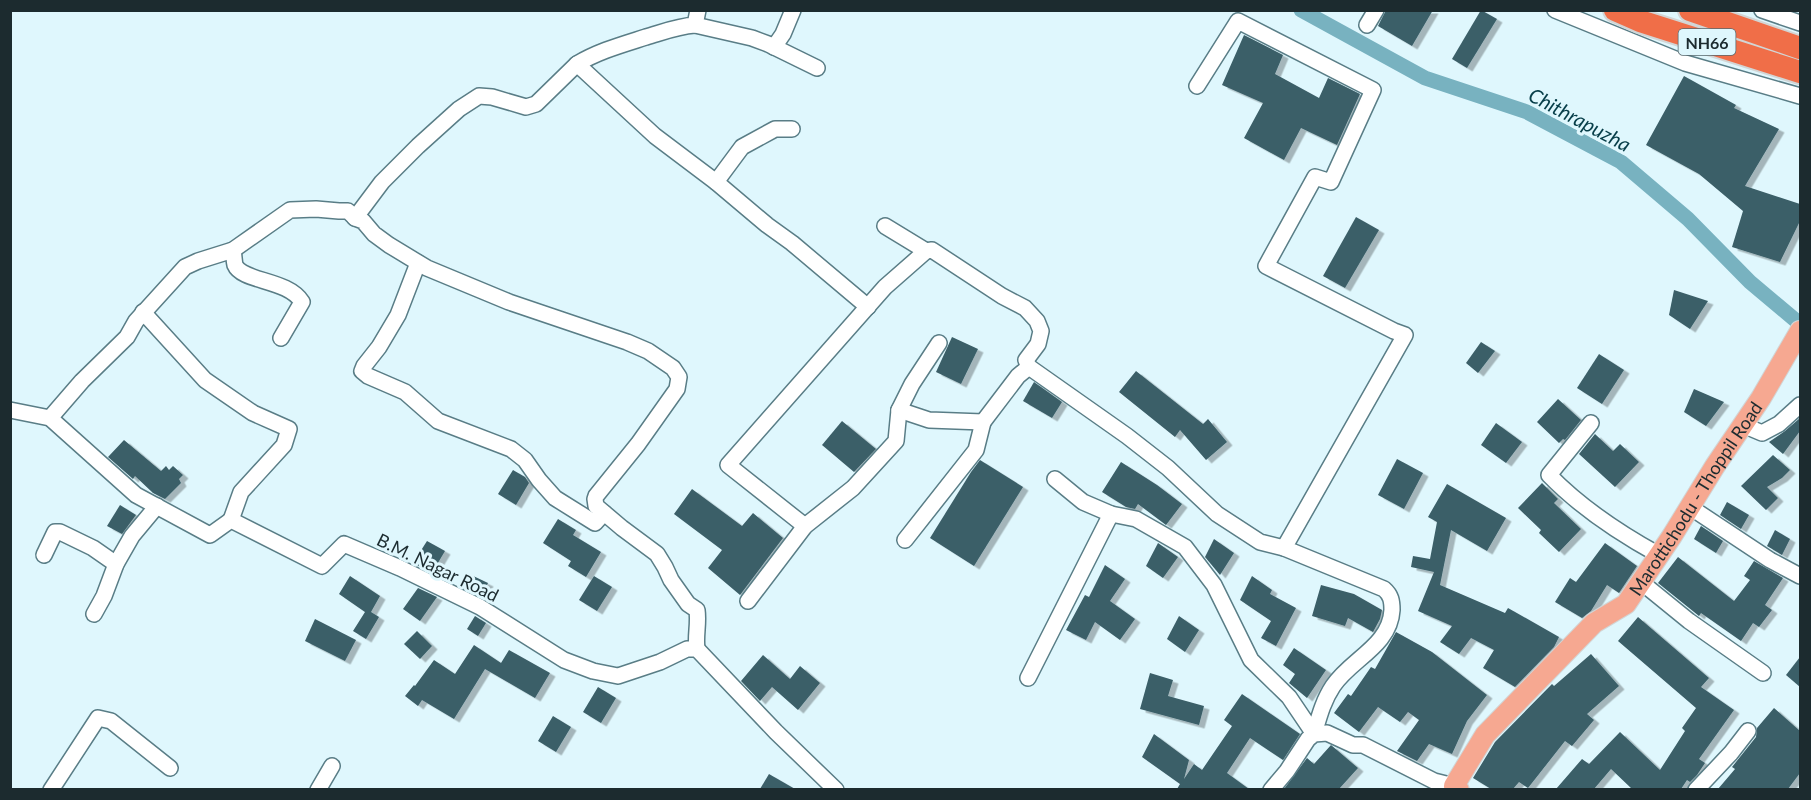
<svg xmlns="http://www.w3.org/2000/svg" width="1811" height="800" font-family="Lato,sans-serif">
	<defs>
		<filter id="shadow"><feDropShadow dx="5.5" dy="3.5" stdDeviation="0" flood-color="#0004"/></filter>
	</defs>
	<rect width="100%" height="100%" fill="#dff7fd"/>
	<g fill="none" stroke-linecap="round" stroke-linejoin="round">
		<!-- canal -->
		<polyline stroke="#78b2c0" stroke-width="15" points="1301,10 1425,78 1527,112 1621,162 1688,219 1750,282 1800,324"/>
	</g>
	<!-- building -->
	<g fill="#3b5e67" filter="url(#shadow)">
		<polygon points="1386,10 1433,10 1412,46 1378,26"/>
		<polygon points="1481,10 1497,19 1467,68 1452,59"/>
		<polygon points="1244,35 1283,55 1275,74 1319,98 1328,78 1360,94 1337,145 1301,128 1284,160 1244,138 1263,103 1222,85"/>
		<polygon points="1684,76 1736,105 1734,108 1779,129 1745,186 1800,204 1800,221 1780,262 1732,247 1743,211 1699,174 1646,145"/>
		<polygon points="1356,217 1379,230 1345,288 1323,276"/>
		<polygon points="1674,290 1708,301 1690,329 1669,315"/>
		<polygon points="952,337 978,349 961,384 936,372"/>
		<polygon points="1481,342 1495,351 1478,373 1466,363"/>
		<polygon points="1599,354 1624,370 1602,404 1577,388"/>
		<polygon points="1136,371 1203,424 1208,419 1227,442 1206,460 1180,430 1175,437 1119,392"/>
		<polygon points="1034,382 1062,402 1052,418 1023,401"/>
		<polygon points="1694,389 1724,402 1706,426 1684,412"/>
		<polygon points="1558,399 1581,420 1565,440 1563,439 1559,443 1537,422"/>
		<polygon points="1800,418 1800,431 1783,454 1769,442 1785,431"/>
		<polygon points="842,421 876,449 854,472 822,445"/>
		<polygon points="1496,423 1522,442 1506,463 1481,445"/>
		<polygon points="1595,434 1613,451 1620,444 1639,462 1615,487 1579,454"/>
		<polygon points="124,440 161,471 166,466 169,470 173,466 183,475 179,479 181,483 165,499 153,493 135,476 133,479 108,457"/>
		<polygon points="1773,455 1790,470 1782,478 1767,487 1778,498 1766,510 1741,486"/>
		<polygon points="1397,459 1423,473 1404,509 1378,495"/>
		<polygon points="980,460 1023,487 974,566 930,538 971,472"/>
		<polygon points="1121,462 1157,485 1182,504 1166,525 1138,504 1135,509 1126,507 1102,492"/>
		<polygon points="513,470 525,477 529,483 516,505 498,494"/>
		<polygon points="1542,483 1558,499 1554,503 1581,529 1559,552 1539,533 1541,530 1518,508"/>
		<polygon points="1447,484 1506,518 1487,551 1451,530 1440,585 1505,613 1508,608 1559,637 1554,647 1515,687 1483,668 1494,650 1471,638 1459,654 1440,642 1452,626 1418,611 1434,572 1411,567 1413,556 1430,559 1437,522 1428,517"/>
		<polygon points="692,489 742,526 753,513 783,538 740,595 708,568 722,550 674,514"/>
		<polygon points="1727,502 1749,515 1741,529 1720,515"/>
		<polygon points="120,505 136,515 122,534 107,526"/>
		<polygon points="558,519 576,530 573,535 601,552 586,577 568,566 571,561 543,543"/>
		<polygon points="1701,526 1723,541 1716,553 1694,539"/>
		<polygon points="1775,530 1790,539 1782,555 1767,546"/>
		<polygon points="1214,539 1234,553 1220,575 1205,557"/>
		<polygon points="427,541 445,551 432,573 413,563"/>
		<polygon points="1158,543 1178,557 1163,578 1146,566"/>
		<polygon points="1605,543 1637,566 1619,593 1607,585 1591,611 1582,618 1555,602 1570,578 1576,582"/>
		<polygon points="1678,557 1734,601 1750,580 1744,576 1754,561 1783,578 1765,605 1772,610 1759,627 1753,623 1741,641 1701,613 1699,616 1658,583"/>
		<polygon points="1105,565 1125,579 1110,601 1135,619 1120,640 1095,622 1086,640 1066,630 1085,595 1089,597"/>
		<polygon points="469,574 488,583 481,597 462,588"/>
		<polygon points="350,576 380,596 371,612 379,617 366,639 353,631 365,612 339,594"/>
		<polygon points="594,576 612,587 597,611 579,600"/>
		<polygon points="1252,576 1272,590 1270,594 1296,608 1276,646 1261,638 1271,621 1240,600"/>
		<polygon points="1321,585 1354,594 1382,610 1380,619 1373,632 1348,618 1345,626 1312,616"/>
		<polygon points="418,588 437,597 420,621 403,609"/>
		<polygon points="475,616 486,623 478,636 467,629"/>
		<polygon points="1179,616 1199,630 1185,652 1167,639"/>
		<polygon points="1638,617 1709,678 1701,687 1734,710 1699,759 1705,763 1697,775 1690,782 1687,780 1681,789 1632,789 1611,769 1594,789 1556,789 1582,759 1589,764 1620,732 1660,770 1685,731 1682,728 1696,708 1618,641"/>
		<polygon points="315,619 356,640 345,661 305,641"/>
		<polygon points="417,631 432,646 420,659 404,644"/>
		<polygon points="1396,632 1432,652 1487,695 1467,721 1452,754 1429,744 1417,761 1397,751 1419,720 1408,712 1400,722 1378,707 1359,732 1334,713 1348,694 1351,696 1371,667 1375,669"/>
		<polygon points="474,645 501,663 509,650 550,673 535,698 485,669 454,719 422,700 418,706 405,696 414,685 415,686 434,660 455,674"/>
		<polygon points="1294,648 1326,670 1307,698 1289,683 1295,674 1283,665"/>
		<polygon points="1591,654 1619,686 1587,714 1594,720 1572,746 1565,741 1528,788 1519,782 1513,789 1491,789 1473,778 1495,742 1552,684 1554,686"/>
		<polygon points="763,655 790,679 800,666 820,683 798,710 772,687 760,701 741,681"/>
		<polygon points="1800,657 1800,687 1786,675"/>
		<polygon points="1150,673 1173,680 1168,696 1204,706 1199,725 1140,709"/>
		<polygon points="598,687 616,698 601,723 583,712"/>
		<polygon points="1242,694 1300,734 1283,760 1250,738 1227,773 1249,789 1177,789 1180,784 1142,757 1154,734 1189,760 1184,779 1194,764 1202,770 1232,726 1224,720"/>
		<polygon points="1774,708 1800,731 1800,773 1788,789 1718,789 1735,769 1732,767 1756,737 1757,728"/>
		<polygon points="553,716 571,727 556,752 538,741"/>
		<polygon points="1331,745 1358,768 1339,789 1284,789 1307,758 1314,764"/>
		<polygon points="769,774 795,789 760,789"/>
	</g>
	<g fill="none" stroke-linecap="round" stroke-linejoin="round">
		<defs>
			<g id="minor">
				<polyline points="1555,10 1685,63 1800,96"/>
				<polyline points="1762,10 1800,23"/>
				<polyline points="695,25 752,38 768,44 817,68"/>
				<polyline points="1367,25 1376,10"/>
				<polyline points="774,47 783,34 793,10"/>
				<path d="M577 64C599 51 621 45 646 37 663 32 678 26 695 25L698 10"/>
				<polyline points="716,182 742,147 775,129 792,129"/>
				<polyline points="355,218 382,182 418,146 459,109 479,96 492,97 526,107 536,104 577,64 655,136 716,182 767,225 792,243 868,307"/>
				<polyline points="885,226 926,251"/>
				<path d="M233 250C234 255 234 261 235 265 242 282 288 279 302 302L281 338"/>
				<polyline points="418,263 398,315 379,347 364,366 362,371 368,376 405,392 438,421 511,449 525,460 539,480 555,498 595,523 604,513"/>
				<polyline points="143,312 205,380 253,413 289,429 284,445 241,492 231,520"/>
				<polyline points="10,410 50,418 136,495 210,535 231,520 322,566 344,544 400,568 480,607 564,660 593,671 618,676 660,662 687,649 697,649 776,732 836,790"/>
				<polyline points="899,410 929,420 983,422 1018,376 1029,367"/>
				<path d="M50 418 82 381 127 337 136 321 185 267 198 261 233 250 290 210 316 209 339 211H348L355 218 363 221 374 234 389 245 427 268 509 302 627 342 648 351 673 368 679 377 677 389 638 444 596 496 595 499 596 506 622 528 657 554 665 567 671 580 688 604 697 610C699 624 695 636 697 649"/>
				<path d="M1591 423 1549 475C1581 508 1619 533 1659 555"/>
				<polyline points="1743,425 1762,433 1779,424 1800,405"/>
				<path d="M1055 479 1083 502 1111 514 1136 519 1185 547 1214 585 1251 660 1289 697 1314 734C1319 717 1323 701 1333 686 1351 659 1390 646 1392 610 1392 601 1391 595 1384 589L1284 548 1405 335 1394 331 1266 266 1315 177 1331 182 1373 90 1238 21 1197 86"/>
				<polyline points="1690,507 1770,560 1800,576"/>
				<polyline points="805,526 728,465 885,287 926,251 932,250 1002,296 1025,308 1037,321 1041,331 1038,344 1026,360 1029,367 1127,436 1168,468 1217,514 1260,542 1284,548"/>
				<polyline points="905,540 976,450 983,422"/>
				<polyline points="44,555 55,532 60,532 93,548 116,564"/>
				<polyline points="1641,582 1689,621 1763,673"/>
				<polyline points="748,601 805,526 853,488 896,441 899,410 912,384 939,343"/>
				<polyline points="94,614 104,596 116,564 132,536 157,506"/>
				<polyline points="1028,678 1111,514"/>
				<polyline points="51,790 98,718 111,721 170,768"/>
				<polyline points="318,790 332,766"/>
				<polyline points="1271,790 1287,771 1308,739 1314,734 1327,733 1353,745 1363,745 1434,781 1454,786 1452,790"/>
				<polyline points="1696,790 1731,753 1748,731"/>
			</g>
			<g id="major">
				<path id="s1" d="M1459 790 1454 786 1485 735 1594 623 1626 604 1672 536 1715 466 1761 398 1800 331"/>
			</g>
			<g id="highway">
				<polyline points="1615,10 1640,21 1800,72"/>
				<polyline points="1690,10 1800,48"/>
			</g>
		</defs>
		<!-- minor casing -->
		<use href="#minor" stroke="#597d86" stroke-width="18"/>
		<!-- major casing -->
		<use href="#major" stroke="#d2d5d5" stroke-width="22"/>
		<!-- highway casing -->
		<use href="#highway" stroke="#d2d5d5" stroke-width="26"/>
		<!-- minor -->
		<use href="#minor" stroke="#fff" stroke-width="15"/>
		<!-- major -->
		<use href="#major" stroke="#f6a891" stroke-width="20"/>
		<!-- highway -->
		<use href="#highway" stroke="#f06e48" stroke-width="22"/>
	</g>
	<g text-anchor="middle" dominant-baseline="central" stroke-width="6" stroke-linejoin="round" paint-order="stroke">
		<!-- shield labels -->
		<rect fill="#dff7fd" stroke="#56686d" stroke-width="1.5" x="1678.5" y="29" width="57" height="26" rx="4.5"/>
		<g font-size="16" font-weight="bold" fill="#1c2b2f">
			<text x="1707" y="42">NH66</text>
		</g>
		<!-- street labels -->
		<g font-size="18" fill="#1c2b2f" stroke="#dff7fd">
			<text stroke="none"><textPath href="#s1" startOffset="386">Marottichodu - Thoppil Road</textPath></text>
			<text transform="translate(438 567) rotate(26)">B.M. Nagar Road</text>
		</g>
		<!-- water labels -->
		<g font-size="20" font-style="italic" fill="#073e49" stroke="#dff7fd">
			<text transform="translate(1580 119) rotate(28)">Chithrapuzha</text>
		</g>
	</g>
	<!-- border -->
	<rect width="1811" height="800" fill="none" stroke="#1c2b2f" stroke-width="24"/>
</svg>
